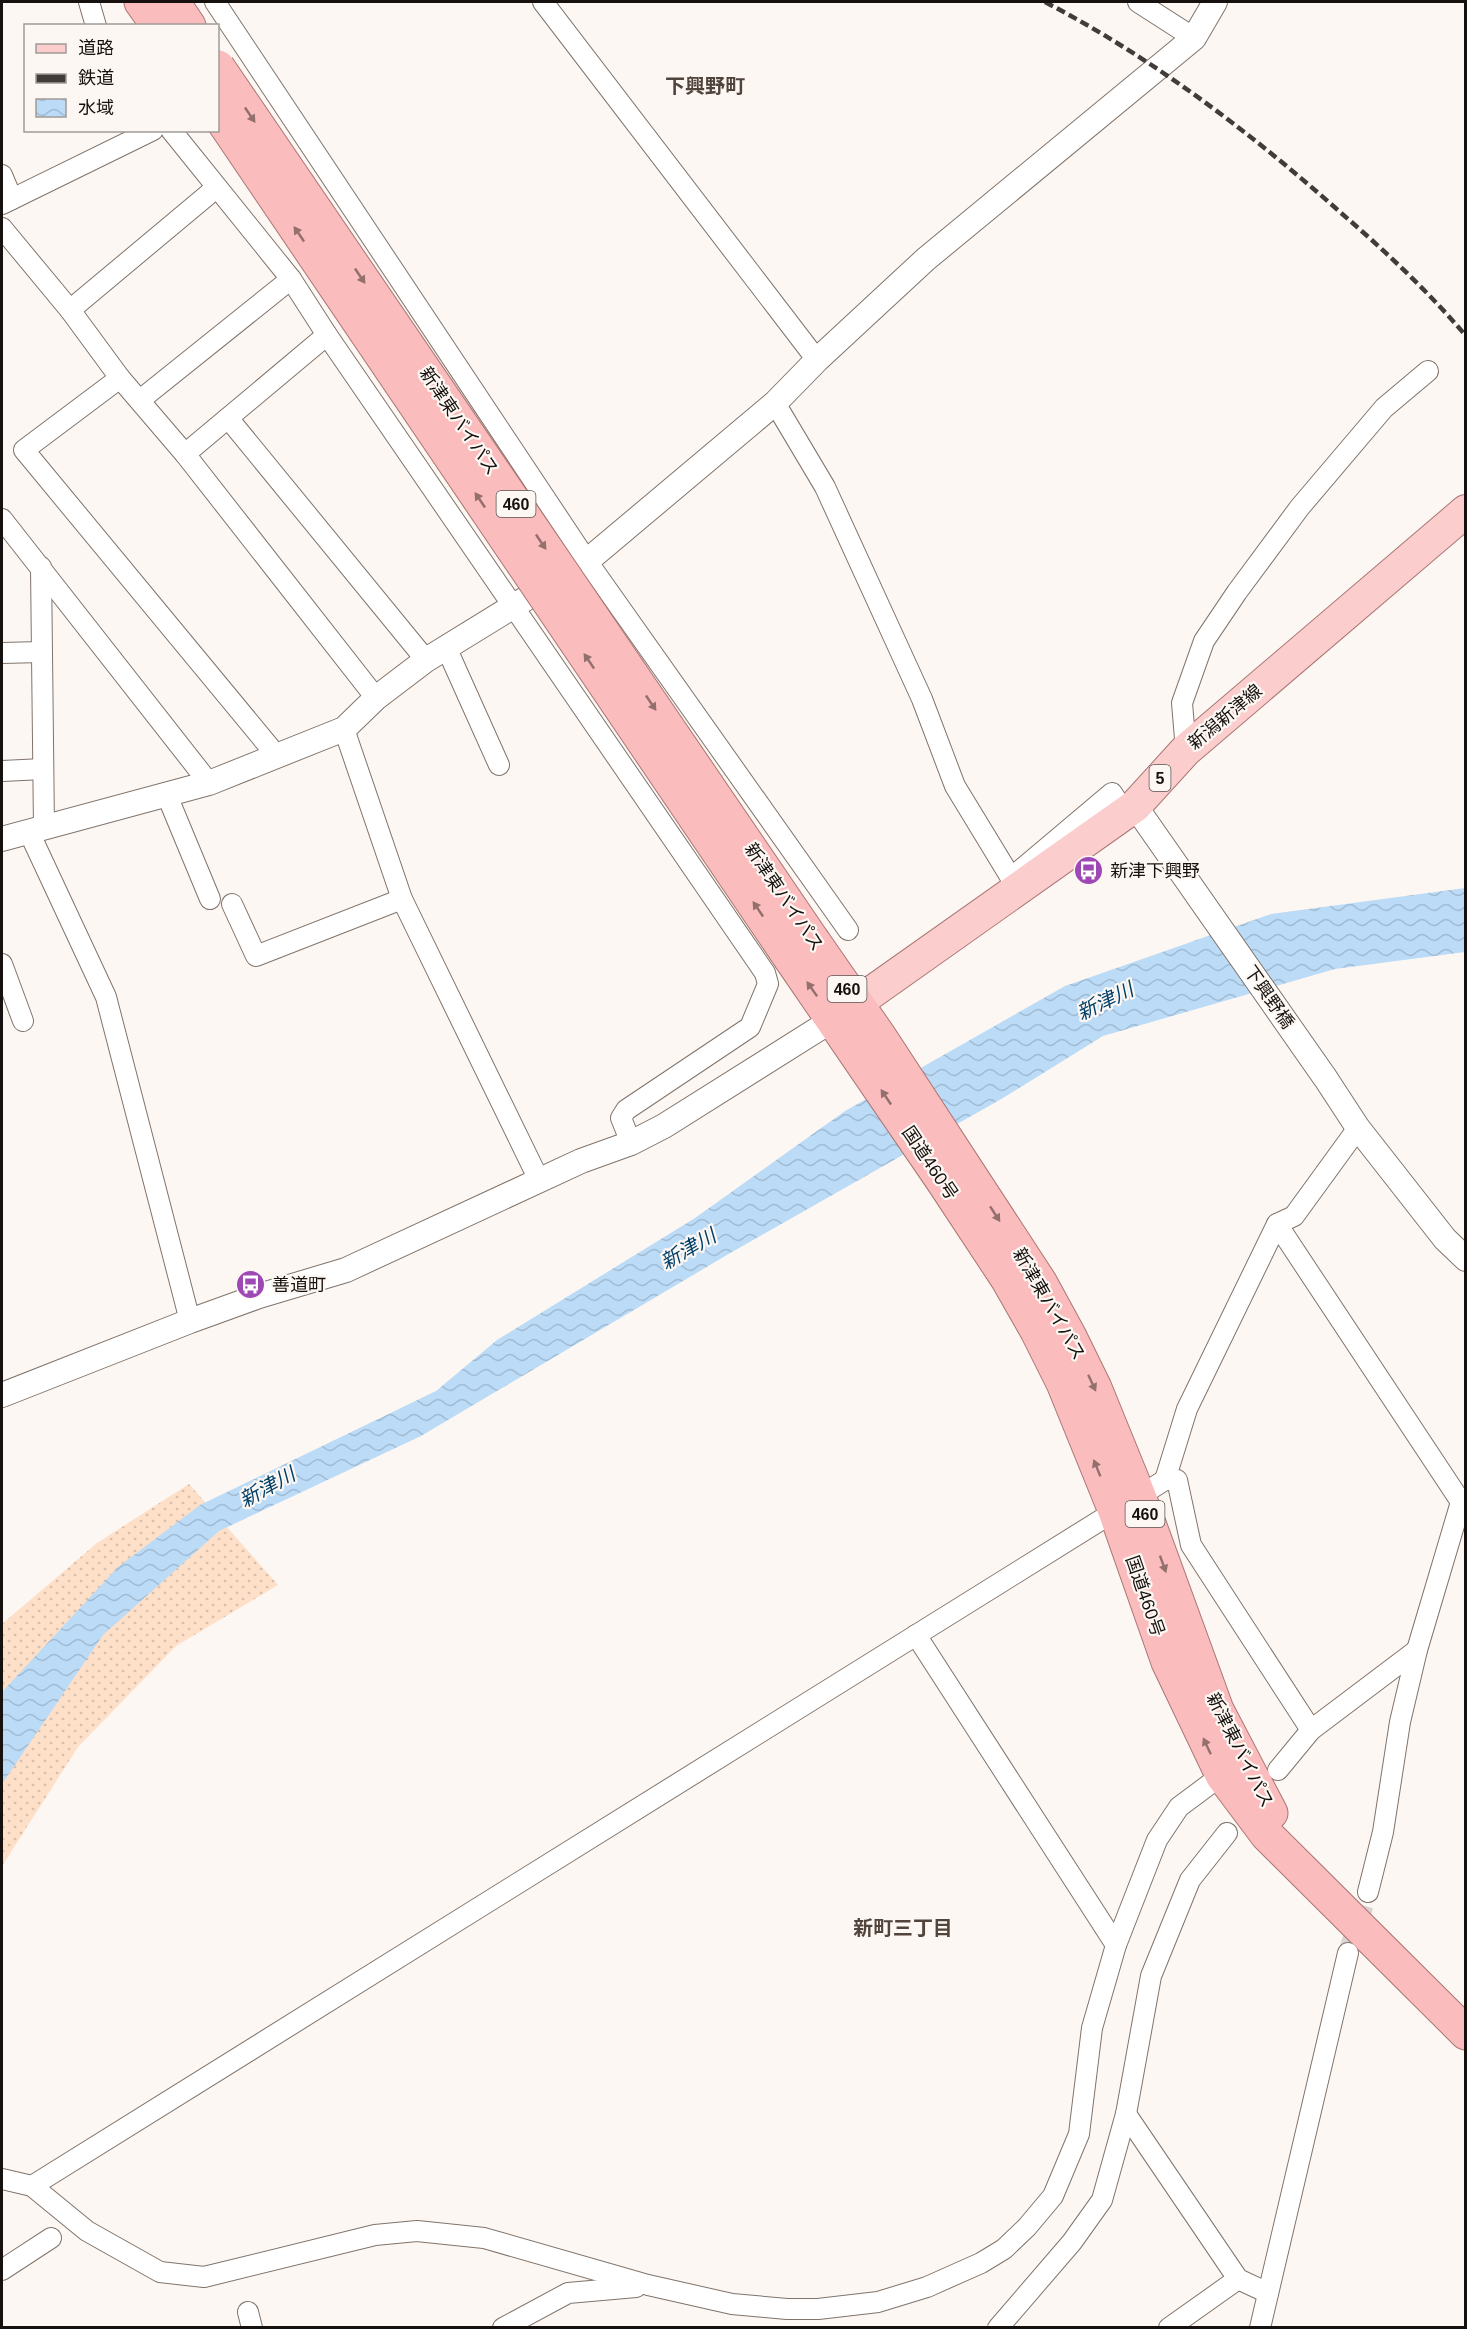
<svg xmlns="http://www.w3.org/2000/svg" width="1467" height="2329" font-family="Arial,'Noto Sans JP',sans-serif">
	<defs>
		<pattern id="grass-dots" width="8" height="8" patternUnits="userSpaceOnUse" patternTransform="scale(1.5)"><rect width="8" height="8" fill="#fee0c9"/><path d="M2 2h.1M6 6h.1" fill="none" stroke="#d9bfab" stroke-width="1.8" stroke-linecap="round"/></pattern>
		<pattern id="water-waves" width="16" height="10" patternUnits="userSpaceOnUse" patternTransform="scale(1.5)"><rect width="16" height="10" fill="#bbdbf7"/><path d="M0 5q4-4 8 0t8 0" fill="none" stroke="#a0bbd3"/></pattern>
	</defs>
	<rect width="100%" height="100%" fill="#fdf7f3"/>
	<!-- grass -->
	<polygon fill="url(#grass-dots)" points="189,1484 278,1585 176,1646 78,1747 2,1866 2,1624 97,1543"/>
	<!-- water -->
	<polygon fill="url(#water-waves)" points="1465,888 1465,952 1335,969 1103,1036 1003,1098 732,1252 421,1436 219,1531 103,1635 2,1784 2,1692 118,1567 200,1505 436,1391 497,1340 695,1218 845,1111 1065,986 1271,914"/>
	<g fill="none" stroke-linecap="round" stroke-linejoin="round">
		<!-- minor-tunnel -->
		<polyline stroke="#dad4d1" stroke-width="20" stroke-dasharray="20 10" stroke-linecap="butt" points="1348,1953 1368,1892"/>
		<defs>
			<g id="minor">
				<polyline points="89,2 96,26"/>
				<polyline points="215,2 587,561 848,930"/>
				<polyline points="543,2 817,360"/>
				<polyline points="1138,2 1194,38"/>
				<polyline points="171,130 291,279 327,335 765,973 768,984 750,1027 626,1110 621,1118 631,1143"/>
				<polyline points="2,175 12,199"/>
				<polyline points="2,204 153,130"/>
				<polyline points="2,228 70,310 120,378 185,454 376,698"/>
				<polyline points="70,310 216,188"/>
				<polyline points="120,378 24,450 277,756"/>
				<polyline points="140,400 291,279"/>
				<polyline points="775,403 825,487 922,699 955,786 1011,878 1112,793 1125,813"/>
				<polyline points="228,418 426,660"/>
				<polyline points="185,454 327,335"/>
				<polyline points="2,519 209,783"/>
				<polyline points="41,567 44,828"/>
				<polyline points="446,647 499,765"/>
				<polyline points="2,653 41,652"/>
				<polyline points="344,729 402,899 539,1180"/>
				<polyline points="1186,750 1182,703 1204,641 1237,592 1300,507 1384,408 1428,371"/>
				<polyline points="2,771 43,769"/>
				<polyline points="166,793 210,899"/>
				<polyline points="29,832 106,997 190,1321"/>
				<polyline points="232,904 256,956 402,899"/>
				<polyline points="2,964 23,1021"/>
				<polyline points="1277,1224 1461,1502 1417,1650 1400,1722 1383,1832 1368,1892"/>
				<polyline points="1165,1480 1187,1409 1277,1224 1294,1216 1358,1128"/>
				<polyline points="916,1635 1116,1945"/>
				<polyline points="1278,1770 1311,1730 1417,1650"/>
				<polyline points="1126,2114 1238,2279 1268,2293"/>
				<polyline points="2,2179 32,2186 87,2231 160,2272 204,2277 375,2235 417,2231 484,2238 648,2285 732,2304 787,2309 818,2309 878,2302 927,2287 981,2263 1004,2249 1027,2227 1053,2196 1079,2134 1092,2028 1116,1945 1157,1840 1179,1807 1222,1775"/>
				<polyline points="32,2186 1165,1480 1177,1480 1191,1545 1311,1730"/>
				<polyline points="2,2270 51,2238"/>
				<polyline points="248,2312 252,2328"/>
				<polyline points="503,2328 568,2293 636,2287"/>
				<polyline points="998,2328 1072,2242 1102,2200 1126,2114 1151,1976 1190,1880 1227,1833"/>
				<polyline points="1169,2328 1238,2279"/>
				<polyline points="1260,2328 1348,1953"/>
			</g>
			<g id="tertiary">
				<polyline points="1135,806 1326,1079 1358,1128 1445,1239 1466,1259"/>
				<polyline points="2,839 209,783 344,729 376,698 426,660 587,561 775,403 817,360 926,259 1194,38 1215,2"/>
				<polyline points="2,1395 190,1321 259,1296 346,1270 581,1161 631,1143 664,1126 834,1019"/>
			</g>
			<polyline id="primary" points="834,1019 1135,806 1186,750 1466,511"/>
			<g id="trunk">
				<polyline points="141,2 158,26"/>
				<polyline points="173,2 189,26"/>
				<polyline points="814,942 880,1037 1040,1282 1070,1337 1095,1388 1139,1496 1217,1710 1271,1813"/>
				<polyline points="790,958 942,1180 1008,1280 1037,1331 1063,1383 1115,1511 1168,1662 1222,1775 1267,1835 1466,2033"/>
			</g>
		</defs>
		<!-- minor casing -->
		<use href="#minor" stroke="#80746b" stroke-width="22"/>
		<!-- tertiary casing -->
		<use href="#tertiary" stroke="#80746b" stroke-width="26"/>
		<!-- primary casing -->
		<use href="#primary" stroke="#a97674" stroke-width="34"/>
		<!-- trunk casing -->
		<use href="#trunk" stroke="#a97674" stroke-width="35"/>
		<!-- minor -->
		<use href="#minor" stroke="#fff" stroke-width="20"/>
		<!-- tertiary -->
		<use href="#tertiary" stroke="#fff" stroke-width="24"/>
		<!-- primary -->
		<use href="#primary" stroke="#fbcdcd" stroke-width="32"/>
		<!-- trunk -->
		<use href="#trunk" stroke="#fabcbc" stroke-width="33"/>
		<!-- rail -->
		<path stroke="#413c39" stroke-width="4.5" stroke-dasharray="9 4.5" stroke-linecap="butt" d="M1045 2C1151 57 1250 132 1340 212 1384 250 1428 291 1466 336"/>
		<defs>
			<g id="trunk-bridge">
				<polyline points="218,67 814,942"/>
				<polyline points="218,114 790,958"/>
			</g>
		</defs>
		<!-- trunk-bridge casing -->
		<use href="#trunk-bridge" stroke="#a97674" stroke-width="35" stroke-linecap="butt"/>
		<!-- trunk-bridge -->
		<use href="#trunk-bridge" stroke="#fabcbc" stroke-width="33"/>
	</g>
	<!-- one-way arrows -->
	<defs><path id="oneway-solid" d="M-6-.8H1V-3.2L6.5 0L1 3.2V.8H-6Z" transform="scale(1.5)"/></defs>
	<g fill="#936f6e">
		<use href="#oneway-solid" transform="translate(250 115) rotate(56)"/>
		<use href="#oneway-solid" transform="translate(299 234) rotate(-124)"/>
		<use href="#oneway-solid" transform="translate(360 276) rotate(56)"/>
		<use href="#oneway-solid" transform="translate(480 500) rotate(-124)"/>
		<use href="#oneway-solid" transform="translate(541 542) rotate(56)"/>
		<use href="#oneway-solid" transform="translate(589 661) rotate(-124)"/>
		<use href="#oneway-solid" transform="translate(651 703) rotate(56)"/>
		<use href="#oneway-solid" transform="translate(758 909) rotate(-124)"/>
		<use href="#oneway-solid" transform="translate(812 989) rotate(-125)"/>
		<use href="#oneway-solid" transform="translate(886 1097) rotate(-124)"/>
		<use href="#oneway-solid" transform="translate(995 1214) rotate(57)"/>
		<use href="#oneway-solid" transform="translate(1092 1383) rotate(65)"/>
		<use href="#oneway-solid" transform="translate(1097 1468) rotate(-112)"/>
		<use href="#oneway-solid" transform="translate(1163 1564) rotate(70)"/>
		<use href="#oneway-solid" transform="translate(1207 1746) rotate(-115)"/>
	</g>
	<!-- icons -->
	<defs>
		<symbol id="bus-disc" viewBox="-11 -11 22 22"><circle r="9.5" fill="#9e48b6" stroke="#fdf7f3"/><path d="M-5-6H5V4H4V6H2V4H-2V6H-4V4H-5ZM-3.5-4V0h7V-4ZM-3.5 1.2v1.5H-2V1.2ZM2 1.2v1.5H3.5V1.2Z" fill="#fff"/></symbol>
	</defs>
	<g fill-rule="evenodd">
		<use href="#bus-disc" x="1072" y="854" width="33" height="33"/>
		<use href="#bus-disc" x="234" y="1268" width="33" height="33"/>
	</g>
	<g text-anchor="middle" dominant-baseline="central" stroke-width="4.5" stroke-linejoin="round" paint-order="stroke">
		<!-- shield labels -->
		<g fill="#fdf7f3" stroke="#5b5653" stroke-width="1.5">
			<rect x="496.5" y="491" width="39" height="26" rx="4.5"/>
			<rect x="1149.5" y="765" width="21" height="26" rx="4.5"/>
			<rect x="827.5" y="976" width="39" height="26" rx="4.5"/>
			<rect x="1125.5" y="1501" width="39" height="26" rx="4.5"/>
		</g>
		<g font-size="16" font-weight="bold" fill="#16110e">
			<text x="516" y="504">460</text>
			<text x="1160" y="778">5</text>
			<text x="847" y="989">460</text>
			<text x="1145" y="1514">460</text>
		</g>
		<!-- street labels -->
		<g font-size="18" fill="#16110e" stroke="#fdf7f3">
			<text transform="translate(459 421) rotate(56)">新津東バイパス</text>
			<text transform="translate(1225 717) rotate(-40)">新潟新津線</text>
			<text transform="translate(784 897) rotate(56)">新津東バイパス</text>
			<text transform="translate(1269 997) rotate(55)">下興野橋</text>
			<text transform="translate(930 1163) rotate(56)">国道460号</text>
			<text transform="translate(1049 1304) rotate(60)">新津東バイパス</text>
			<text transform="translate(1145 1596) rotate(71)">国道460号</text>
			<text transform="translate(1240 1750) rotate(63)">新津東バイパス</text>
		</g>
		<!-- poi labels -->
		<g font-size="18" fill="#16110e" stroke="#fdf7f3" text-anchor="start">
			<text x="1110" y="871">新津下興野</text>
			<text x="272" y="1285">善道町</text>
		</g>
		<!-- neighbourhood labels -->
		<g font-size="20" font-weight="bold" fill="#50443c" stroke="#fdf7f3">
			<text x="705" y="86">下興野町</text>
			<text x="903" y="1928">新町三丁目</text>
		</g>
		<!-- water labels -->
		<g font-size="20" font-style="italic" fill="#00416a" stroke="#fdf7f3">
			<text transform="translate(1105 1001) rotate(-26)">新津川</text>
			<text transform="translate(688 1249) rotate(-30)">新津川</text>
			<text transform="translate(267 1487) rotate(-29)">新津川</text>
		</g>
	</g>
	<!-- border -->
	<rect width="1467" height="2329" fill="none" stroke="#16110e" stroke-width="6"/>
	<!-- legend -->
	<rect x="24" y="24" width="195" height="108" fill="#fdf7f3" stroke="#a19b97" stroke-width="1.5"/>
	<rect x="36" y="44" width="30" height="9" fill="#fbcdcd" stroke="#a19b97" stroke-width="1.5"/>
	<text x="78" y="54" font-size="18" fill="#16110e">道路</text>
	<rect x="36" y="74" width="30" height="9" fill="#413c39" stroke="#a19b97" stroke-width="1.5"/>
	<text x="78" y="84" font-size="18" fill="#16110e">鉄道</text>
	<rect x="36" y="99" width="30" height="18" fill="url(#water-waves)" stroke="#a19b97" stroke-width="1.5"/>
	<text x="78" y="114" font-size="18" fill="#16110e">水域</text>
</svg>
